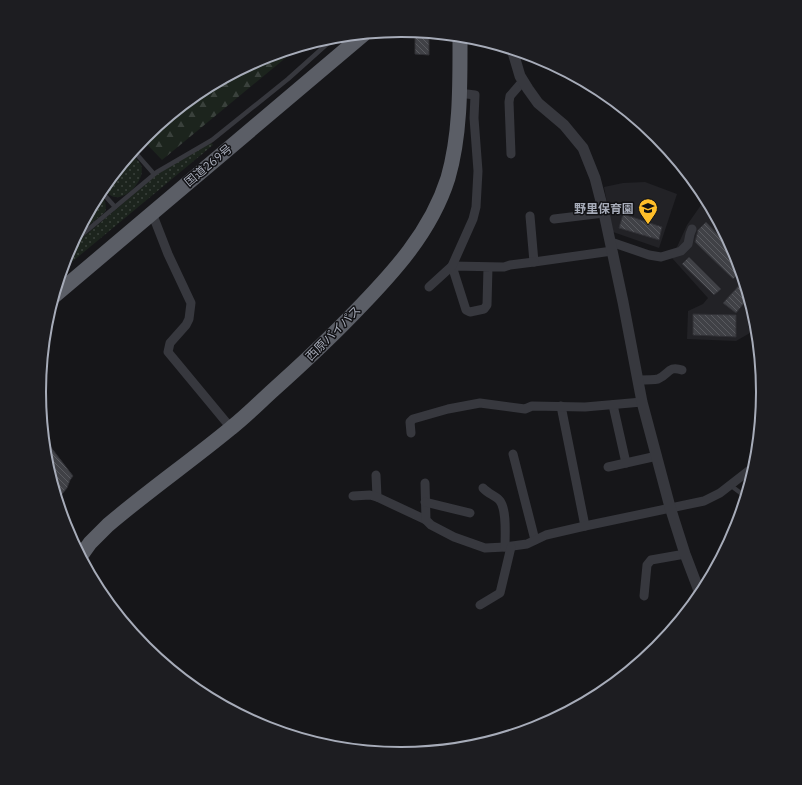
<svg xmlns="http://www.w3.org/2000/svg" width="802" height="785" font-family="'IBM Plex Sans','Noto Sans JP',sans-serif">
	<defs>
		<pattern id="grass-dots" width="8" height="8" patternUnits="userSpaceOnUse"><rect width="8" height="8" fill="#1c241d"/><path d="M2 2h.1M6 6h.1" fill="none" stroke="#3a413c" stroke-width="1.8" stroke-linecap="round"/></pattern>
		<pattern id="forest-firs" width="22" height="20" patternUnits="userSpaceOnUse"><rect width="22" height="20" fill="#1c241d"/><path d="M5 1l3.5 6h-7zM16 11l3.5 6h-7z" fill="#3a413c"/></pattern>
		<pattern id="building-back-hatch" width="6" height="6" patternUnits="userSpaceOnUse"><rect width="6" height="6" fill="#404146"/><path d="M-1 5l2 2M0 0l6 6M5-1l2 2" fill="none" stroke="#595a5f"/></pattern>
	</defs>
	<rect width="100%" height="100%" fill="#161619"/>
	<!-- built -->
	<g fill="#222226">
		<polygon points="645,182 677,194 659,248 613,232 604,187 623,183"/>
		<polygon points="706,198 736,254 756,320 757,329 736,341 687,339 688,311 703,304 708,298 672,258 687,225"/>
	</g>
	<!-- grass -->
	<g fill="url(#grass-dots)">
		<polygon points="211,142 213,145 61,271 68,250 160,172"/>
		<path d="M131 153C134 156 139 161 141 165 146 179 128 199 115 197 111 197 108 193 105 190V185L125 168 122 164Z"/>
		<path d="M98 194H101C105 200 107 205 105 212L75 237Z"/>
	</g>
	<!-- forest -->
	<polygon fill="url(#forest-firs)" points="300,46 162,160 142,139 200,91 262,58"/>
	<!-- building -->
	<g fill="url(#building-back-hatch)" stroke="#303035">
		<polygon points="415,31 429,33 429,55 415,54"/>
		<polygon points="623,214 662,227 659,240 619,228"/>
		<polygon points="706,222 736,254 741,272 733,279 695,242 698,230"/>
		<polygon points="689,257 721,289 714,295 682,264"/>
		<polygon points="744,280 749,297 736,313 723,303"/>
		<polygon points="693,314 736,315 736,337 693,335"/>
		<polygon points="43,437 73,476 70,480 67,488 57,500 45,463"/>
	</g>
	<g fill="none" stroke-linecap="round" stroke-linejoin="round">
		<!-- service -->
		<g stroke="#37383e" stroke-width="4.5">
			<polyline points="133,150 154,174"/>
			<polyline points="100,190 115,207"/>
			<polyline points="72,243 157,172 212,140 288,79 336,36"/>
			<polyline points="730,485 746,497"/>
		</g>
		<!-- minor -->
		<g stroke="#37383e" stroke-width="9">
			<polyline points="511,154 509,102 510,96 523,81"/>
			<polyline points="152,213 168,254 191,303 189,319 186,325 170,343 168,352 231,428"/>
			<polyline points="530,216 534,262 612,251"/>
			<polyline points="554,219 604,213"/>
			<polyline points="611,242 649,255 661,257 681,251 688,244 690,234 692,229"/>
			<polyline points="488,267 487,305 484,309 470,312 466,310 452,266 504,267 510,265 534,262"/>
			<polyline points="429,287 452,266 473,219 476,207 478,171 474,118 475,95 459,93"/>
			<path d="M638 380C644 380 653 380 658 379 669 375 668 365 682 370"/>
			<polyline points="613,405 626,463"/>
			<polyline points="561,406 585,526"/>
			<polyline points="411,433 410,422 413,419 448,409 480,403 525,409 532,406 585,407 642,402"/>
			<polyline points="513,454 535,540"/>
			<polyline points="608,467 657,456"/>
			<polyline points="376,475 377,497 426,520"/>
			<polyline points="425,483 426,520 431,525 454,537 485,548 505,547 527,544 546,535 585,526 704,501 720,493 756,465"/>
			<path d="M483 488C488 494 497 496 500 501 507 510 505 536 505 547"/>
			<polyline points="353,496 370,495 377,497"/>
			<polyline points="425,502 470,513"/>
			<polyline points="644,596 647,565 651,560 685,554"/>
			<polyline points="480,605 500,593 511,547"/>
		</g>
		<!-- tertiary -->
		<polyline stroke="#37383e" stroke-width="11" points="512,49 520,76 528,89 538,103 564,125 583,148 595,178 604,213 623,302 642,402 670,507 685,554 701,596"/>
		<!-- trunk -->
		<g stroke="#5b5e66" stroke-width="15">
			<polyline points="53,297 364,34"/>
			<path d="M80 557 90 543 108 525C148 491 191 461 231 428 245 417 258 404 271 392 300 366 328 340 354 313 393 273 431 232 448 178 461 133 460 83 460 36"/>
		</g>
	</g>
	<!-- icons -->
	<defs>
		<symbol id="school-pin" viewBox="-11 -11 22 30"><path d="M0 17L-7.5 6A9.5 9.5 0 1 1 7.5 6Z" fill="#febe29" stroke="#111114"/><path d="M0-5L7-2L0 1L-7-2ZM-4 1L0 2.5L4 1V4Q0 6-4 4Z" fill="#111"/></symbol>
	</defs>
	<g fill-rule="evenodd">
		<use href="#school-pin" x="637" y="197" width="22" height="30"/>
	</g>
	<g text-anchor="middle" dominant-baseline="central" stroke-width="3" stroke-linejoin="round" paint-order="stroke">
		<!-- street labels -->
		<g font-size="12" fill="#a7acb9" stroke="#111114">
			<text transform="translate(208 165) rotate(-40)">国道269号</text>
			<text transform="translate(333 333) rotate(-45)">西原バイパス</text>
		</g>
		<!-- poi labels -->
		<g font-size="12" font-weight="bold" fill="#a7acb9" stroke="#111114" text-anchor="end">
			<text x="634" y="208">野里保育園</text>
		</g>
	</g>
	<!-- crop -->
	<path d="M0 0H802V785H0ZM46 392a355 355 0 1 1 710 0a355 355 0 1 1-710 0Z" fill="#1d1d21" fill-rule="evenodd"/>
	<path fill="none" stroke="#a7acb9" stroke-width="2" d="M46 392a355 355 0 1 1 710 0a355 355 0 1 1-710 0Z"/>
</svg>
